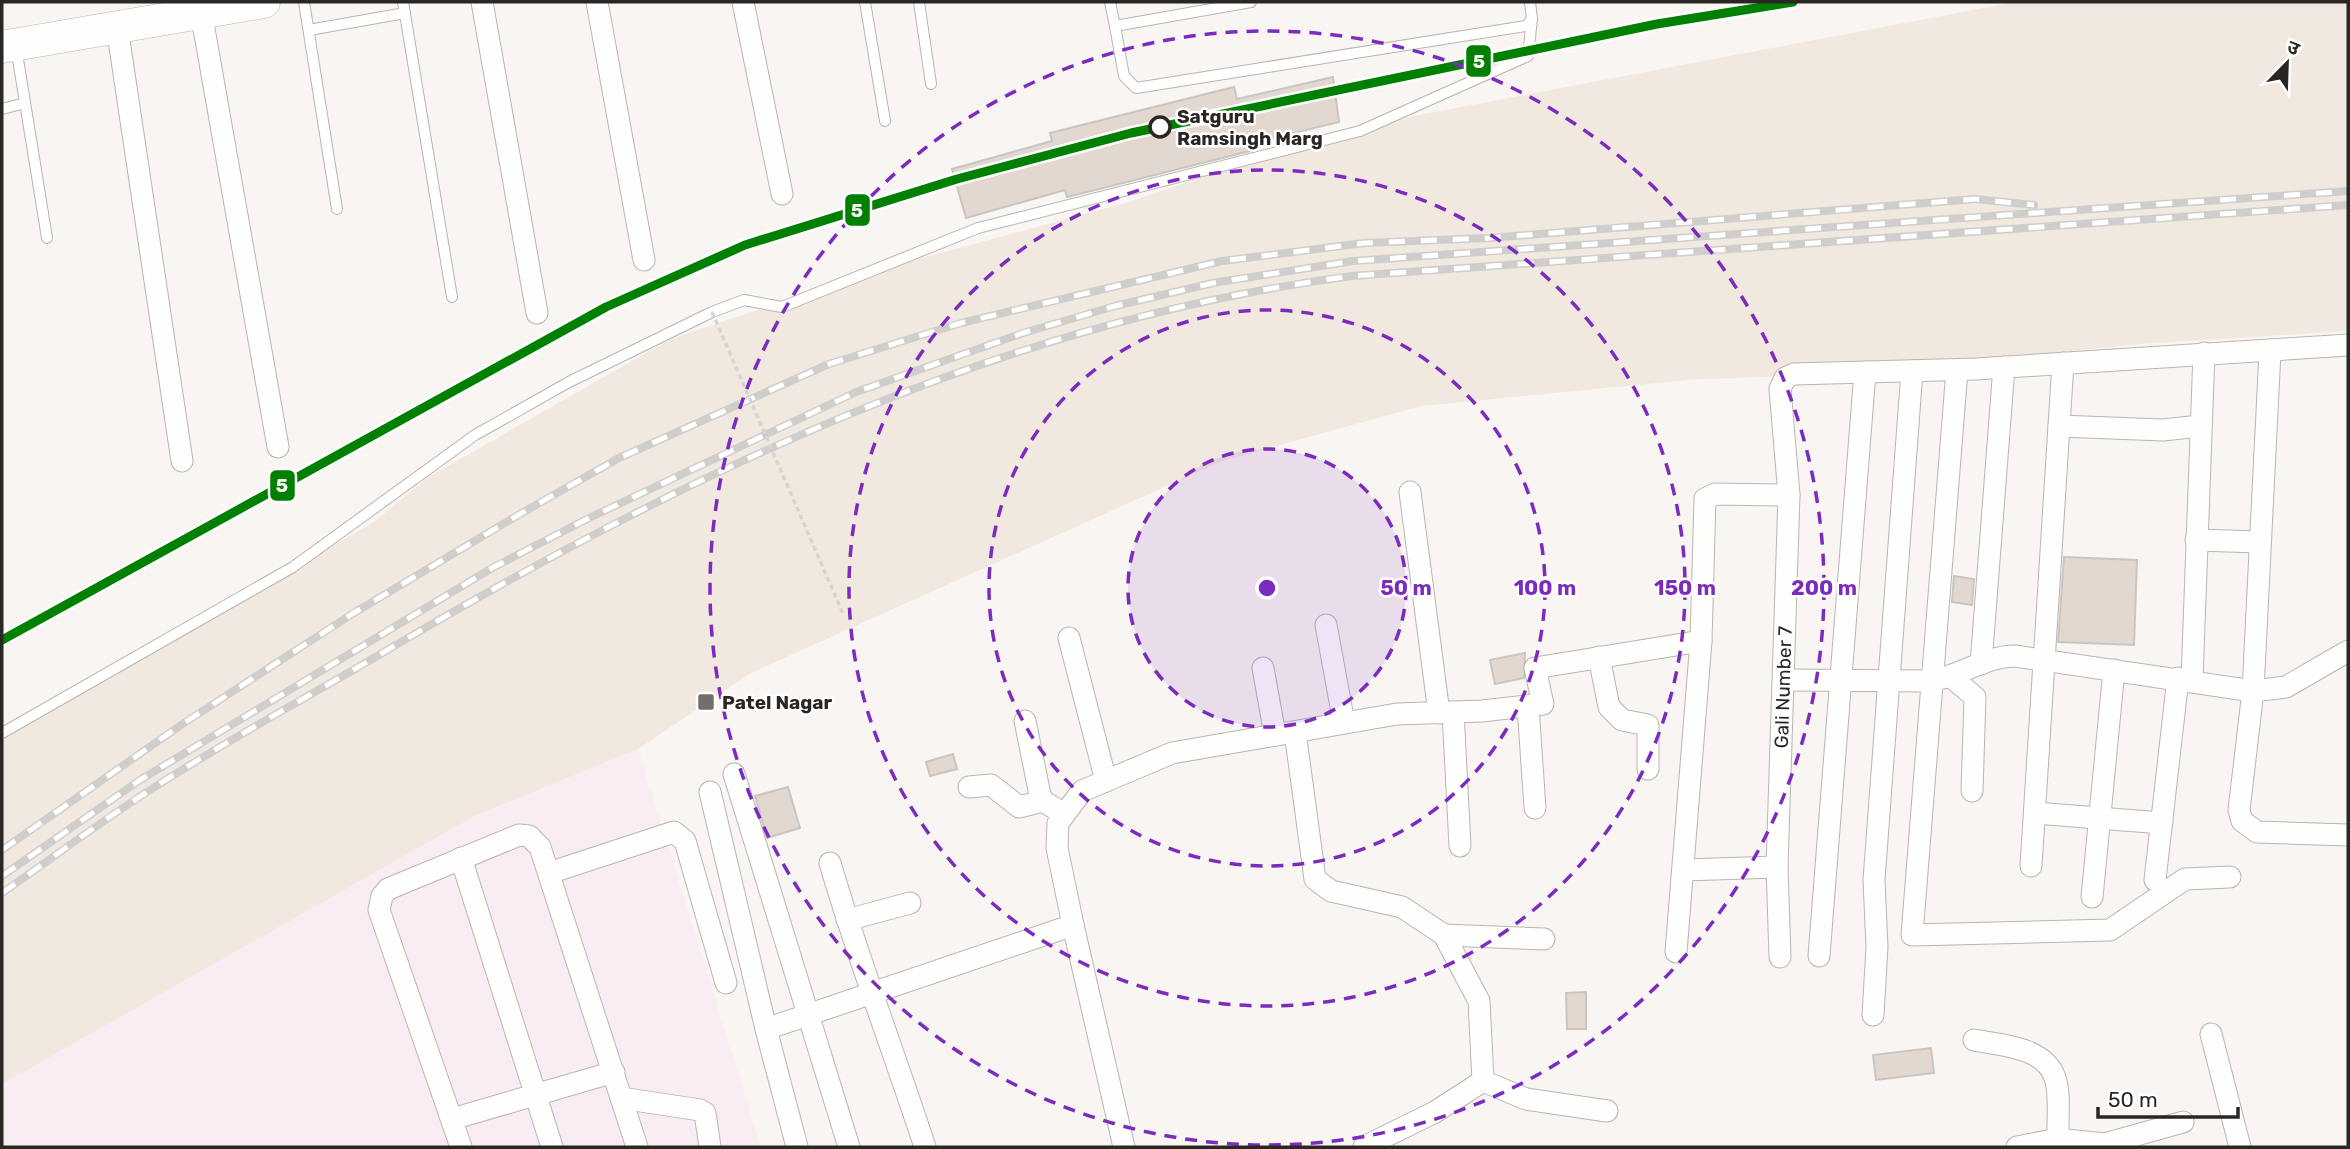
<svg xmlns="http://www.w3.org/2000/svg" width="2350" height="1149" font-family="Rubik,'Noto Sans Devanagari',sans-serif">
	<rect width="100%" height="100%" fill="#f9f5f2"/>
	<!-- industrial -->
	<polygon fill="#faecf3" points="638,749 761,1147 2,1147 2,1084 476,814"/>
	<!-- built -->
	<polygon fill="#f1e8e0" points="2015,2 2348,2 2348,331 2141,344 1826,375 1698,379 1421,406 1222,461 751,673 638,749 476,815 2,1084 2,736 374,522 427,478 671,339 871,272 1129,202 1345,129"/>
	<!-- building -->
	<g fill="#e3d8cf" stroke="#c8c5c2" stroke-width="2">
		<polygon points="1333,77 1339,122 1248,144 1250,151 1067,197 1065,190 966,218 952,169 1052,141 1050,133 1234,87 1237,99"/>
		<polygon points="2064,557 2137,560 2134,645 2058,642"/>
		<polygon points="1954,576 1974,579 1972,605 1952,602"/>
		<polygon points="1525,653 1524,678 1495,684 1490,660"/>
		<polygon points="953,754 957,769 930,776 926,762"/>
		<polygon points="788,787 800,828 767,838 755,796"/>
		<polygon points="1586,992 1586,1029 1567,1029 1566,993"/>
		<polygon points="1931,1048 1934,1073 1876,1080 1873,1055"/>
	</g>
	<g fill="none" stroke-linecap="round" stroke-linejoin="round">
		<defs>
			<g id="lane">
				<polyline points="304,2 337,209"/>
				<polyline points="403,2 452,297"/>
				<polyline points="865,2 885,121"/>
				<polyline points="919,2 931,84"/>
				<polyline points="1110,2 1115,26 1251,2"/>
				<polyline points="1115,26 1124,76 1136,88 1526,26 1532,19 1530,2"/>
				<polyline points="309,30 405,13"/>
				<polyline points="16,47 47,238"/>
				<polyline points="2,109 25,103"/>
				<polyline points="2,733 293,567 475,435 569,382 712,312 744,300 782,307 978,228 1360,131 1528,56 1532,19"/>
			</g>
			<g id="street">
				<polyline points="482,2 537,313"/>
				<polyline points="597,2 644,260"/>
				<polyline points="743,2 782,194"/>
				<polyline points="201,12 278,447"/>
				<polyline points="117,27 182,461"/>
				<polyline points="2270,352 2253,691 2239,810 2242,821 2257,832 2348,835"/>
				<polyline points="1957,370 1912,935 2110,930 2185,879 2230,877"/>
				<polyline points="2059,426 2163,430 2200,426"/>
				<polyline points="1410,492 1439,713"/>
				<polyline points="2196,540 2260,542"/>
				<polyline points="1326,625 1344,723"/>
				<polyline points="1069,638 1106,781"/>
				<polyline points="1599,657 1609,707 1622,720 1648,725 1648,769"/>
				<polyline points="1981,664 2004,367"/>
				<polyline points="1263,668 1275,735"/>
				<polyline points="1951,677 1975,697 1972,791"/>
				<path d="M1784 680 1931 681C1960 676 1986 656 2015 656L2253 691 2286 687 2348 651"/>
				<polyline points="2192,680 2204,353"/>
				<polyline points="1528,706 1535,808"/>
				<polyline points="1453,712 1460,846"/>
				<polyline points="1025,721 1040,795 1043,801 1064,814"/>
				<polyline points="1295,732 1315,879 1331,891 1402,907 1444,935 1479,1001 1483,1081 1526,1099 1607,1111"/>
				<polyline points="734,774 849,1147"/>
				<polyline points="969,787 991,785 1019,807 1043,801"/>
				<polyline points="710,792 766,1029"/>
				<polyline points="2035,813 2162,823"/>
				<polyline points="461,858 552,1147"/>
				<path d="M830 863C858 959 894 1052 925 1147"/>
				<polyline points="2031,866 2063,363"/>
				<polyline points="1683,870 1777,867"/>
				<polyline points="549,873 674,832 685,841 726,983"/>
				<polyline points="2155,880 2178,678"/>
				<polyline points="2092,897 2114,670"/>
				<polyline points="847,920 910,903"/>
				<polyline points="1073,925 1124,1147"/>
				<polyline points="1444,935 1544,939"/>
				<polyline points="1676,952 1701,641"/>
				<polyline points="1819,956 1865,372"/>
				<path id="s1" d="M1780 957 1777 867 1789 495 1780 389 1785 378 1794 374 1976 369 2348 345"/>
				<polyline points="1873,1015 1877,947 1874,880 1912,371"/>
				<polyline points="2211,1034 2240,1147"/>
				<path d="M1974 1040C2001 1045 2045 1047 2055 1078 2061 1095 2057 1121 2058 1139"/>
				<polyline points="621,1098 700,1110 705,1113 710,1147"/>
				<polyline points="452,1119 614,1072"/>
				<polyline points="461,1147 379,910 382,896 388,889 519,835 529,836 540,847 637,1147"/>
				<polyline points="797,1147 766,1029 1073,925 1057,848 1058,823 1082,791 1172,753 1397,714 1482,711 1543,704 1535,668 1701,641 1705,499 1715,494 1789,495"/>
				<polyline points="1364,1147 1435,1112 1483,1081"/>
				<polyline points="2017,1147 2058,1139 2104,1144 2183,1122"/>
			</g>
			<polyline id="secondary" points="2,47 264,2"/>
		</defs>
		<!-- lane casing -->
		<use href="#lane" stroke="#b8b5b3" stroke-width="12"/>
		<!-- street casing -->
		<use href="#street" stroke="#b8b5b3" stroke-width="23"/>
		<!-- secondary casing -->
		<use href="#secondary" stroke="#b8b5b3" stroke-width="33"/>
		<!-- lane -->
		<use href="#lane" stroke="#fefefd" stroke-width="10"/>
		<!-- street -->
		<use href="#street" stroke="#fefefd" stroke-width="21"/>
		<!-- secondary -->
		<use href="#secondary" stroke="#fefefd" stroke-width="32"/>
		<defs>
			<g id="rail">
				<polyline points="2,850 181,725 352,614 520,514 619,458 829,364 961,323 1222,261 1364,243 1489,238 1975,199 2034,205"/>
				<polyline points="2,876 140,780 492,568 587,519 856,392 1023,333 1115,306 1213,283 1353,261 2348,191"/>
				<path d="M2 893C51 859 100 822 150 790 226 741 306 698 384 652 688 473 999 322 1352 276L2348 205"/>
			</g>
		</defs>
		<!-- rail casing -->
		<use href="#rail" stroke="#cfcecd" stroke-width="8"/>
		<!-- rail -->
		<use href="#rail" stroke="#fff" stroke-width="5" stroke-dasharray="16" stroke-linecap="butt"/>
		<!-- path-bridge -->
		<polyline stroke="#d6d5d3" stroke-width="3.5" stroke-dasharray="5 3.5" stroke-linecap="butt" points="712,312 844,616"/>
		<defs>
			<polyline id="metro-1" points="2,640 606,307 745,245 957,179 1131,133 1657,24 1793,2"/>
		</defs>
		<!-- metro-1 casing -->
		<use href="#metro-1" stroke="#fff" stroke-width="14"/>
		<!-- metro-1 -->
		<use href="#metro-1" stroke="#008000" stroke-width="9"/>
	</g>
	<!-- distance rings -->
	<circle cx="1267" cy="588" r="139" fill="#7b2cbf" fill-opacity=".12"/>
	<g fill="none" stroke="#7b2cbf" stroke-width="3.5" stroke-dasharray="12 9">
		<circle cx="1267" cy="588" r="139"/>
		<circle cx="1267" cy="588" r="278"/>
		<circle cx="1267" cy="588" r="418"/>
		<circle cx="1267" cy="588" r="557"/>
	</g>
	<!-- markers -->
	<circle fill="#fff" stroke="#292624" stroke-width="3.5" cx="1160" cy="127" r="10"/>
	<rect fill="#726e6c" stroke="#fff" stroke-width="2.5" x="697" y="693" width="18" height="18" rx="3.5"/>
	<g text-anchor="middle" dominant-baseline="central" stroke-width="5" stroke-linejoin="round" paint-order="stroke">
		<!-- stop labels -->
		<g font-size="19" font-weight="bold" fill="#292624" stroke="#fff" text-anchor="start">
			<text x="1177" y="116">Satguru<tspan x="1177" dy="22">Ramsingh Marg</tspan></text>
		</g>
		<!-- street labels -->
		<g font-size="19" fill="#292624" stroke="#fff">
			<text stroke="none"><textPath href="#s1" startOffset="270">Gali Number 7</textPath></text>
		</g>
		<!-- poi labels -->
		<g font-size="19" font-weight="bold" fill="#292624" stroke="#fff" text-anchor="start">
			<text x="722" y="702">Patel Nagar</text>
		</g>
	</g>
	<circle cx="1267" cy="588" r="10" fill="#7b2cbf" stroke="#fff" stroke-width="3.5"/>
	<g font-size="21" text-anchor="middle" font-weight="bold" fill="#7b2cbf" stroke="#fff" stroke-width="5" stroke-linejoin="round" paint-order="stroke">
		<text x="1406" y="595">50 m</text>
		<text x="1545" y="595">100 m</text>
		<text x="1685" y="595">150 m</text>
		<text x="1824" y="595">200 m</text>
	</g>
	<g stroke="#fff" stroke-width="2.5">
		<rect x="1465" y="44" width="27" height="34" rx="7" fill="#008000"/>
		<rect x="844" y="193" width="27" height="34" rx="7" fill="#008000"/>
		<rect x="269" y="469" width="27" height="33" rx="7" fill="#008000"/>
	</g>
	<g font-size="19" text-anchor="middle" font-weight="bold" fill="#fff">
		<text x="1479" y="68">5</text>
		<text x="857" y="217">5</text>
		<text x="282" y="492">5</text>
	</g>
	<!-- border -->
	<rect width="2350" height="1149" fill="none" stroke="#292624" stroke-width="7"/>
	<!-- north arrow -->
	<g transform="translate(2287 63) rotate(23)" stroke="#ffffff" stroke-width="5" paint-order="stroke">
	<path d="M0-5L12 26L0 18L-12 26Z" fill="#292624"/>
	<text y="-10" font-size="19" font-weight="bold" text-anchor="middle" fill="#292624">उ</text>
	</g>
	<!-- scale -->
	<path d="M2098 1107v10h140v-10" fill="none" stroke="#292624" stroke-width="3.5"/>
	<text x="2108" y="1107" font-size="21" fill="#292624" stroke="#ffffff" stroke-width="5" paint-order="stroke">50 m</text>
</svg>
